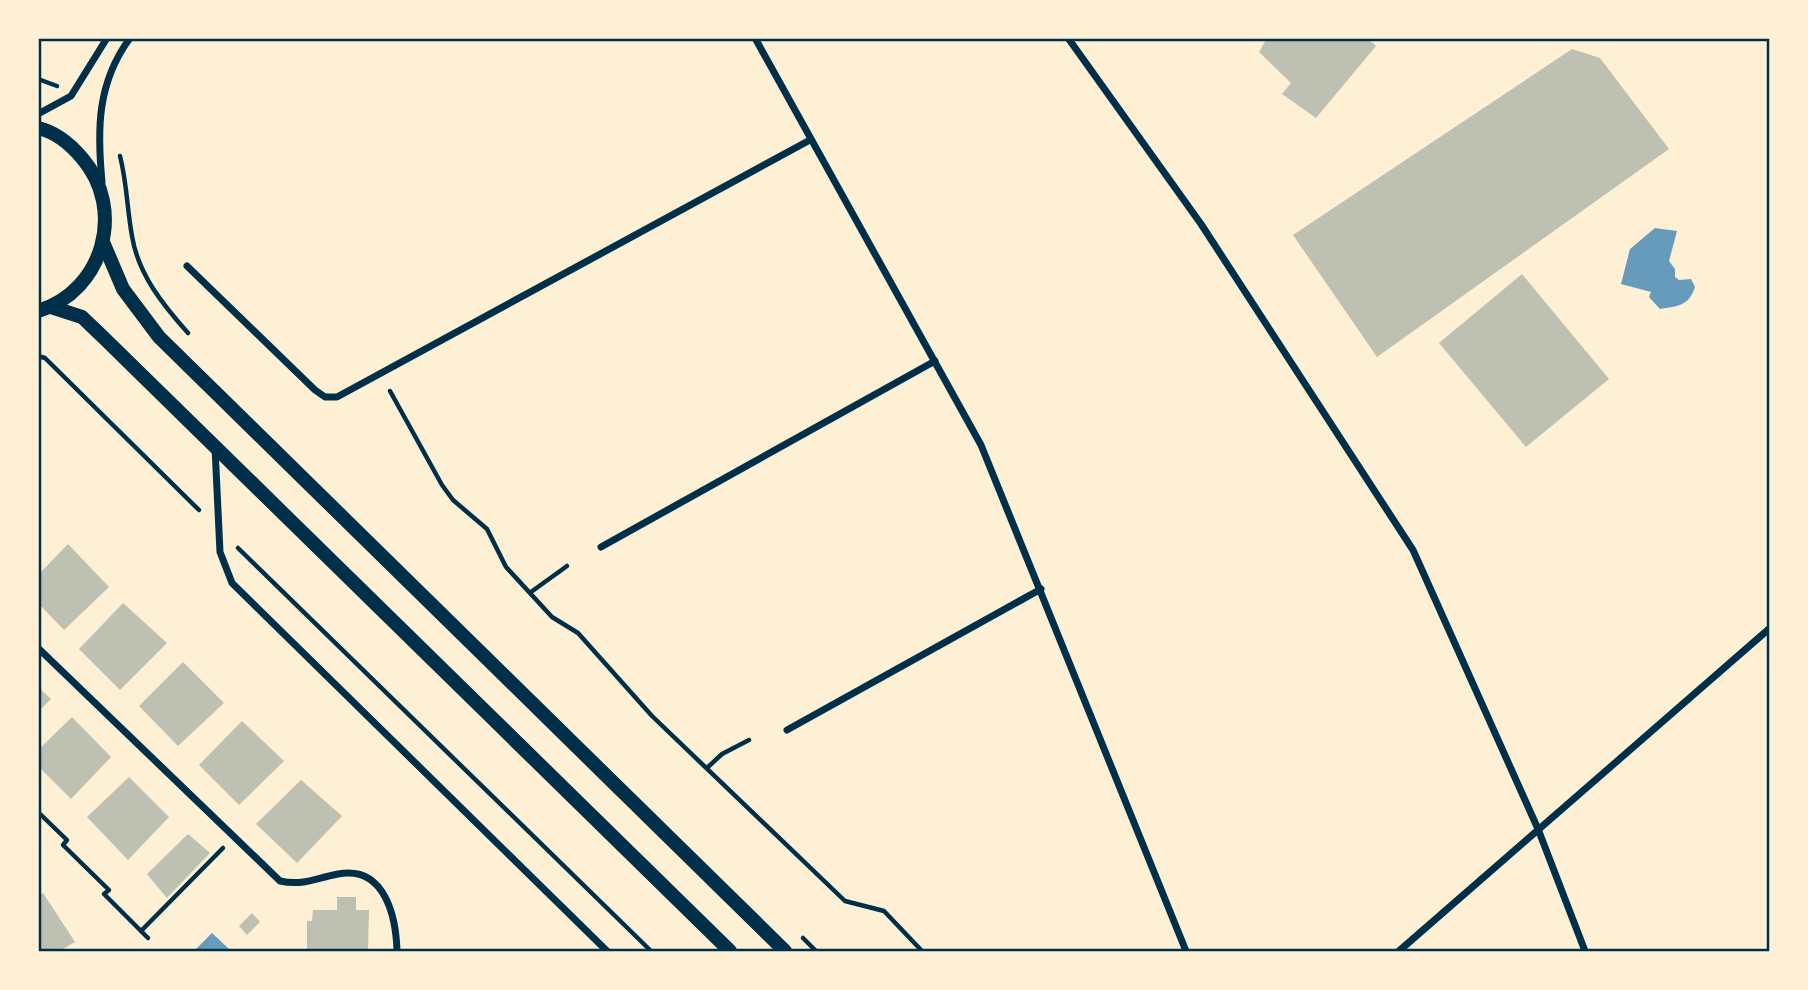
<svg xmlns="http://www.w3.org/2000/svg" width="1808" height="990" font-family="Signika,sans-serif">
	<rect width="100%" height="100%" fill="#fdf0d5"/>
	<!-- water -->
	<g fill="#669bbc">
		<path d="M1655 228 1677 231 1669 261 1675 269V277L1679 280 1691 279 1695 287C1689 306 1678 306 1660 309L1649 297 1651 292 1621 284 1630 249Z"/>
		<polygon points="212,933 229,949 197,951 195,950"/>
	</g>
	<!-- building -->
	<g fill="#bec0b2">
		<polygon points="1267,38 1367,38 1376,46 1316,118 1282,94 1291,83 1259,52"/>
		<polygon points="1572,49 1600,58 1669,149 1377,357 1293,235"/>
		<polygon points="1522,274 1609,379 1526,447 1439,343"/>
		<polygon points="68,544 109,587 64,630 38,603 38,575"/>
		<polygon points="123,603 167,643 120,690 79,649"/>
		<polygon points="183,662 224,703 178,746 139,706"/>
		<polygon points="38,687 51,699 38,712"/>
		<polygon points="72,717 111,757 71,799 38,766 38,750"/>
		<polygon points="242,721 284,761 239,805 199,765"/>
		<polygon points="129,777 169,817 128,860 87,817"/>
		<polygon points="301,780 342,816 297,863 256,824"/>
		<polygon points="188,834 210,853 167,898 147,874"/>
		<polygon points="43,893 75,942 59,951 38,951 38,896"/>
		<polygon points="337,897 356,897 356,910 369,910 368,951 307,951 307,921 312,921 313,910 337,910"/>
		<polygon points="252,913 260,922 247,935 239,926"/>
	</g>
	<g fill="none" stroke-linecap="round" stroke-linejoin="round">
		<!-- path -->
		<g stroke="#003049" stroke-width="4.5">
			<polyline points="38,79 57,86"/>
			<path d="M120 156C127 183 127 209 132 236 138 274 163 305 188 333"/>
			<polyline points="38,356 45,358 199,510"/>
			<polyline points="390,391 442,485 453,500 487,529 506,567 552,617 578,633 652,716 845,901 884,911 922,951"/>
			<polyline points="238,548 651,951"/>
			<polyline points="531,592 567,566"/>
			<polyline points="708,767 722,754 749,740"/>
			<polyline points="38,812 67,840 63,845 109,890 104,894 148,938"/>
			<polyline points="141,931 223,848"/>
			<polyline points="803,938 816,951"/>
		</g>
		<!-- minor -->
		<g stroke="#003049" stroke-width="7">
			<polyline points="755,38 981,445 1186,951"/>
			<polyline points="1068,38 1201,224 1413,550 1538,829 1585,951"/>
			<polyline points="38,114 71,96 107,38"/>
			<path d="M102 182C97 129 97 83 130 38"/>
			<polyline points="187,266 315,390 325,397 337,397 810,140"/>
			<polyline points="215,448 220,552 232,583 607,951"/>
			<polyline points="601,547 935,361"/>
			<path d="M38 648 280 881C303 886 316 878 338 874 385 865 396 917 397 951"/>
			<polyline points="787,730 1041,589"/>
			<polyline points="1399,951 1770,628"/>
		</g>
		<!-- secondary -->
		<g stroke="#003049" stroke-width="14">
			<path d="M38 128C56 132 71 145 82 158 126 209 104 291 38 311"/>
			<polyline points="103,242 123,289 159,337 785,951"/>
			<polyline points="51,307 82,317 105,339 730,951"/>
		</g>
	</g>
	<!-- border -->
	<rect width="1808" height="990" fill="none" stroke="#fdf0d5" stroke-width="80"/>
	<rect x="40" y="40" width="1728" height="910" fill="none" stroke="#003049" stroke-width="2.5"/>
</svg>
